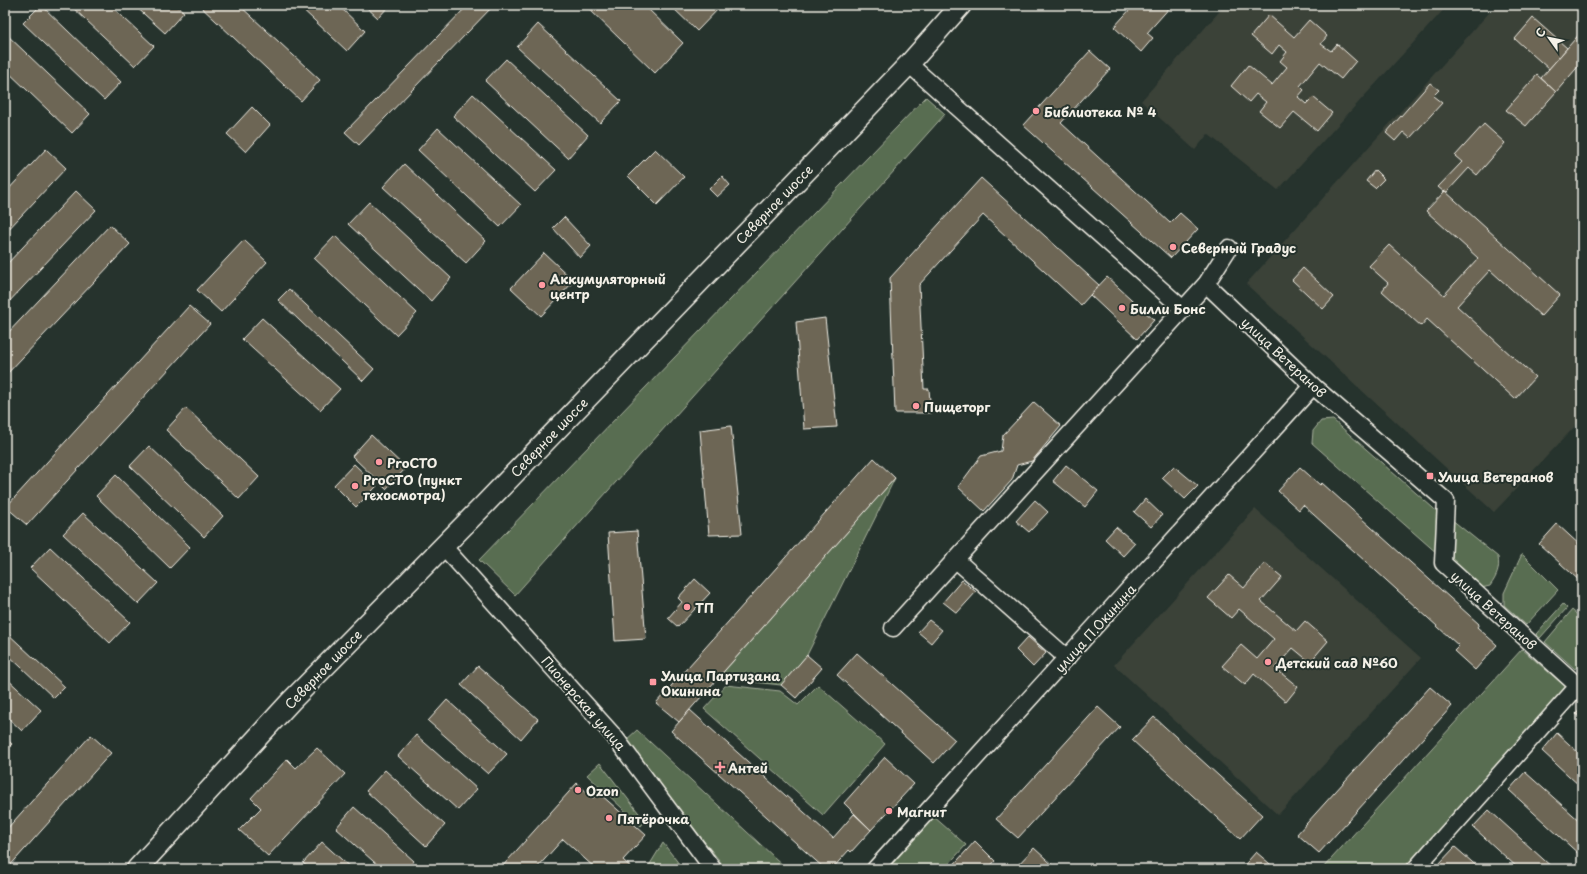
<svg xmlns="http://www.w3.org/2000/svg" width="1587" height="874" font-family="'Playpen Sans',sans-serif">
	<rect width="100%" height="100%" fill="#26332d"/>
	<filter id="ink" filterUnits="userSpaceOnUse"><feTurbulence type="fractalNoise" baseFrequency=".025" numOctaves="2"/><feDisplacementMap in="SourceGraphic" scale="8" xChannelSelector="R" yChannelSelector="G"/><feConvolveMatrix kernelMatrix="1 2 1 2 8 2 1 2 1" color-interpolation-filters="sRGB"/></filter>
	<g filter="url(#ink)">
		<!-- built -->
		<g fill="#3b4239">
			<polygon points="1225,5 1448,5 1278,190 1208,134 1195,150 1141,101"/>
			<polygon points="1496,5 1582,5 1582,419 1494,512 1246,284"/>
			<polygon points="1255,509 1421,658 1278,815 1114,665"/>
		</g>
		<!-- green -->
		<g fill="#596d51" stroke="#a6af9c">
			<polygon points="926,97 945,114 515,595 479,560"/>
			<polygon points="1333,420 1441,515 1438,554 1312,443 1313,431 1321,421"/>
			<polygon points="895,478 807,655 781,685 726,679 721,675"/>
			<path d="M1451 519 1498 557C1500 569 1497 576 1490 586L1481 588 1449 560Z"/>
			<polygon points="1522,554 1558,590 1526,625 1504,605 1504,593"/>
			<polygon points="1563,604 1567,608 1540,638 1536,634"/>
			<polygon points="1572,610 1582,619 1582,661 1575,669 1545,642"/>
			<polygon points="1522,649 1567,688 1403,869 1322,869"/>
			<polygon points="726,685 780,691 798,705 818,685 885,744 823,815 704,709"/>
			<polygon points="637,730 787,869 726,869 625,741"/>
			<polygon points="600,763 645,821 641,826 587,775"/>
			<polygon points="933,816 966,845 944,869 885,869"/>
			<polygon points="663,843 683,869 647,869"/>
		</g>
		<!-- building -->
		<g fill="#6d6655" stroke="#f4f1e8">
			<polygon points="41,5 121,82 104,100 23,23"/>
			<polygon points="70,5 110,5 154,46 135,66"/>
			<polygon points="134,5 176,5 184,12 165,33"/>
			<polygon points="199,5 239,5 320,80 301,101"/>
			<polygon points="298,5 338,5 365,31 347,51"/>
			<polygon points="364,5 390,5 378,18"/>
			<polygon points="468,5 494,5 359,145 345,132"/>
			<polygon points="585,5 644,5 683,43 655,73"/>
			<polygon points="670,5 722,5 697,31"/>
			<polygon points="1134,5 1172,5 1147,33 1153,38 1141,52 1114,27"/>
			<polygon points="1269,15 1294,37 1309,20 1327,36 1321,44 1331,51 1337,44 1356,61 1341,79 1320,62 1300,86 1304,90 1298,97 1306,104 1313,97 1332,113 1317,131 1294,112 1280,128 1259,111 1266,102 1256,94 1249,102 1231,86 1248,65 1272,85 1287,67 1280,61 1287,52 1279,45 1272,54 1251,36"/>
			<polygon points="1533,18 1567,48 1549,69 1515,39"/>
			<polygon points="538,24 621,101 600,123 517,47"/>
			<polygon points="1582,31 1582,62 1556,92 1541,78"/>
			<polygon points="5,33 90,114 72,133 5,69"/>
			<polygon points="1090,51 1110,69 1061,123 1170,223 1180,213 1198,229 1171,258 1023,125"/>
			<polygon points="506,59 588,135 568,158 485,81"/>
			<polygon points="1537,75 1556,92 1526,126 1506,110"/>
			<polygon points="1430,83 1439,90 1433,96 1442,103 1410,138 1403,132 1395,141 1386,133"/>
			<polygon points="473,94 556,170 535,192 453,116"/>
			<polygon points="252,107 270,125 246,152 227,134"/>
			<polygon points="1484,124 1505,143 1477,175 1469,168 1447,192 1445,191 1444,192 1438,187 1462,162 1455,156"/>
			<polygon points="438,128 521,205 500,227 418,150"/>
			<polygon points="46,149 66,168 5,233 5,193"/>
			<polygon points="655,149 684,177 657,205 628,176"/>
			<polygon points="404,164 486,241 466,263 383,187"/>
			<polygon points="1375,170 1384,179 1375,188 1366,181"/>
			<polygon points="722,176 730,185 717,197 709,189"/>
			<polygon points="981,178 1099,285 1081,305 983,215 919,285 924,389 929,389 931,413 895,413 890,278"/>
			<polygon points="76,191 96,210 5,306 5,266"/>
			<polygon points="1445,191 1560,295 1541,316 1490,270 1457,306 1535,377 1515,399 1427,319 1421,326 1382,291 1388,283 1369,266 1389,245 1444,295 1478,258 1426,211"/>
			<polygon points="369,202 451,278 431,301 348,224"/>
			<polygon points="564,217 591,246 580,258 553,228"/>
			<polygon points="110,225 130,244 5,376 5,336"/>
			<polygon points="335,236 417,313 396,335 314,258"/>
			<polygon points="244,240 267,262 221,312 197,290"/>
			<polygon points="544,253 574,281 541,316 511,288"/>
			<polygon points="1303,268 1334,297 1323,309 1292,280"/>
			<polygon points="1107,277 1154,320 1137,339 1090,295"/>
			<polygon points="289,289 374,369 363,381 278,300"/>
			<polygon points="189,306 210,324 27,525 6,507"/>
			<polygon points="262,318 340,389 320,410 242,339"/>
			<polygon points="825,318 837,427 804,429 796,322"/>
			<polygon points="1034,402 1061,426 1032,461 1017,465 1012,480 984,511 958,487 981,456 1001,451 1003,435"/>
			<polygon points="186,408 259,477 239,499 166,430"/>
			<polygon points="731,426 742,534 709,535 700,430"/>
			<polygon points="371,435 406,468 386,489 352,456"/>
			<polygon points="149,446 223,516 204,537 130,466"/>
			<polygon points="874,458 895,478 679,722 656,703"/>
			<polygon points="354,464 377,486 356,507 334,485"/>
			<polygon points="1066,465 1098,491 1085,507 1053,481"/>
			<polygon points="1174,466 1198,486 1185,499 1162,478"/>
			<polygon points="1300,467 1320,485 1322,483 1479,624 1477,627 1497,645 1475,670 1454,651 1459,646 1303,505 1299,510 1278,491"/>
			<polygon points="116,475 190,547 170,568 96,496"/>
			<polygon points="1145,499 1162,515 1151,527 1134,512"/>
			<polygon points="1035,500 1048,512 1029,532 1016,521"/>
			<polygon points="83,513 158,583 138,604 63,534"/>
			<polygon points="1557,524 1582,547 1582,583 1539,544"/>
			<polygon points="1116,527 1135,543 1123,556 1105,539"/>
			<polygon points="637,531 646,639 615,641 608,533"/>
			<polygon points="50,547 130,622 110,643 30,568"/>
			<polygon points="1265,563 1282,577 1261,601 1296,631 1305,621 1328,641 1310,662 1293,648 1275,668 1298,687 1286,702 1254,674 1245,685 1222,666 1241,645 1257,659 1274,639 1239,609 1231,618 1208,598 1229,575 1244,588"/>
			<polygon points="695,579 710,593 678,627 668,618 682,602 678,598"/>
			<polygon points="962,580 976,592 957,613 943,602"/>
			<polygon points="929,620 942,630 931,643 918,632"/>
			<polygon points="5,631 65,687 54,698 5,652"/>
			<polygon points="1028,637 1046,653 1033,667 1016,650"/>
			<polygon points="857,653 955,740 934,763 837,675"/>
			<polygon points="807,655 822,668 796,698 781,685"/>
			<polygon points="478,666 538,719 521,739 461,685"/>
			<polygon points="5,677 41,710 22,731 5,715"/>
			<polygon points="1430,687 1452,706 1319,853 1297,834"/>
			<polygon points="447,700 507,754 488,774 428,721"/>
			<polygon points="1098,707 1120,727 1018,838 996,819"/>
			<polygon points="1582,707 1582,718 1576,714"/>
			<polygon points="690,710 833,838 854,814 871,830 851,852 849,850 832,869 825,869 671,731"/>
			<polygon points="1154,717 1262,815 1240,839 1132,740"/>
			<polygon points="1557,733 1582,756 1582,788 1542,751"/>
			<polygon points="91,735 111,753 7,869 5,869 5,831"/>
			<polygon points="416,735 477,789 458,810 398,756"/>
			<polygon points="5,738 12,744 5,751"/>
			<polygon points="317,748 345,774 268,856 239,830 261,808 251,798 287,759 296,768"/>
			<polygon points="885,757 914,784 871,830 844,803"/>
			<polygon points="385,770 445,825 426,846 366,791"/>
			<polygon points="1525,772 1582,823 1582,857 1509,790"/>
			<polygon points="577,783 593,798 599,793 646,835 623,860 633,869 596,869 563,839 536,869 500,869"/>
			<polygon points="354,807 414,861 408,869 382,869 336,828"/>
			<polygon points="1489,810 1554,869 1519,869 1473,827"/>
			<polygon points="975,841 995,861 988,869 950,869"/>
			<polygon points="322,842 352,869 310,869 303,863"/>
			<polygon points="1455,847 1480,869 1442,869 1438,865"/>
			<polygon points="1034,848 1057,869 1014,869"/>
			<polygon points="1256,852 1276,869 1241,869"/>
		</g>
		<g fill="none" stroke-linecap="round" stroke-linejoin="round">
			<defs>
				<g id="minor">
					<polyline points="909,64 1183,309"/>
					<polyline points="1206,284 1313,386 1446,501 1443,563 1578,686 1415,869"/>
					<polyline points="443,546 614,736 713,869"/>
					<polyline points="955,559 1067,658"/>
					<polyline points="893,628 1206,284 1229,248"/>
					<polyline points="875,869 1313,386"/>
				</g>
				<polyline id="major" points="137,869 291,701 483,506 767,212 909,64 961,5"/>
			</defs>
			<!-- minor casing -->
			<use href="#minor" stroke="#f4f1e8" stroke-width="19"/>
			<!-- major casing -->
			<use href="#major" stroke="#f4f1e8" stroke-width="23"/>
			<!-- minor -->
			<use href="#minor" stroke="#26332d" stroke-width="16"/>
			<!-- major -->
			<use href="#major" stroke="#26332d" stroke-width="20"/>
		</g>
	</g>
	<!-- markers -->
	<g fill="#ff9aa2" stroke="#26332d" stroke-width="1.5">
		<circle cx="1036" cy="111" r="4"/>
		<circle cx="1173" cy="247" r="4"/>
		<circle cx="542" cy="285" r="4"/>
		<circle cx="1122" cy="308" r="4"/>
		<circle cx="916" cy="406" r="4"/>
		<circle cx="379" cy="462" r="4"/>
		<rect x="1426" y="472" width="8" height="8" rx="2"/>
		<circle cx="355" cy="486" r="4"/>
		<circle cx="687" cy="607" r="4"/>
		<circle cx="1268" cy="662" r="4"/>
		<rect x="649" y="678" width="8" height="8" rx="2"/>
		<path d="M718 761h4v4h4v4h-4v4h-4v-4h-4v-4h4z"/>
		<circle cx="578" cy="790" r="4"/>
		<circle cx="889" cy="811" r="4"/>
		<circle cx="609" cy="818" r="4"/>
	</g>
	<g text-anchor="middle" dominant-baseline="central" stroke-width="4" stroke-linejoin="round" paint-order="stroke">
		<!-- poi labels -->
		<g font-size="13" font-weight="bold" fill="#f4f1e8" stroke="#26332d" text-anchor="start">
			<text x="1044" y="111">Библиотека № 4</text>
			<text x="1181" y="247">Северный Градус</text>
			<text x="550" y="278">Аккумуляторный<tspan x="550" dy="15">центр</tspan></text>
			<text x="1130" y="308">Билли Бонс</text>
			<text x="924" y="406">Пищеторг</text>
			<text x="387" y="462">ProСТО</text>
			<text x="1438" y="476">Улица Ветеранов</text>
			<text x="363" y="479">ProСТО (пункт<tspan x="363" dy="15">техосмотра)</tspan></text>
			<text x="695" y="607">ТП</text>
			<text x="1276" y="662">Детский сад №60</text>
			<text x="661" y="675">Улица Партизана<tspan x="661" dy="15">Окинина</tspan></text>
			<text x="728" y="767">Антей</text>
			<text x="586" y="790">Ozon</text>
			<text x="897" y="811">Магнит</text>
			<text x="617" y="818">Пятёрочка</text>
		</g>
		<!-- street labels -->
		<g font-size="13" fill="#f4f1e8" stroke="#26332d">
			<text transform="translate(774 204) rotate(-46)">Северное шоссе</text>
			<text transform="translate(1284 357) rotate(43)">улица Ветеранов</text>
			<text transform="translate(549 437) rotate(-46)">Северное шоссе</text>
			<text transform="translate(1494 610) rotate(42)">улица Ветеранов</text>
			<text transform="translate(1095 628) rotate(-48)">улица П.Окинина</text>
			<text transform="translate(323 669) rotate(-46)">Северное шоссе</text>
			<text transform="translate(584 703) rotate(49)">Пионерская улица</text>
		</g>
	</g>
	<!-- margin -->
	<rect width="1587" height="874" fill="none" stroke="#26332d" stroke-width="20"/>
	<rect x="10" y="10" width="1567" height="854" fill="none" stroke="#f4f1e8" stroke-width="1.5" filter="url(#ink)"/>
	<!-- north arrow -->
	<g transform="translate(1549 38) rotate(303)" stroke="#26332d" stroke-width="3" paint-order="stroke">
	<path d="M0-3L7 15L0 10L-7 15Z" fill="#f4f1e8"/>
	<text y="-6" font-size="11" font-weight="bold" text-anchor="middle" fill="#f4f1e8">С</text>
	</g>
</svg>
